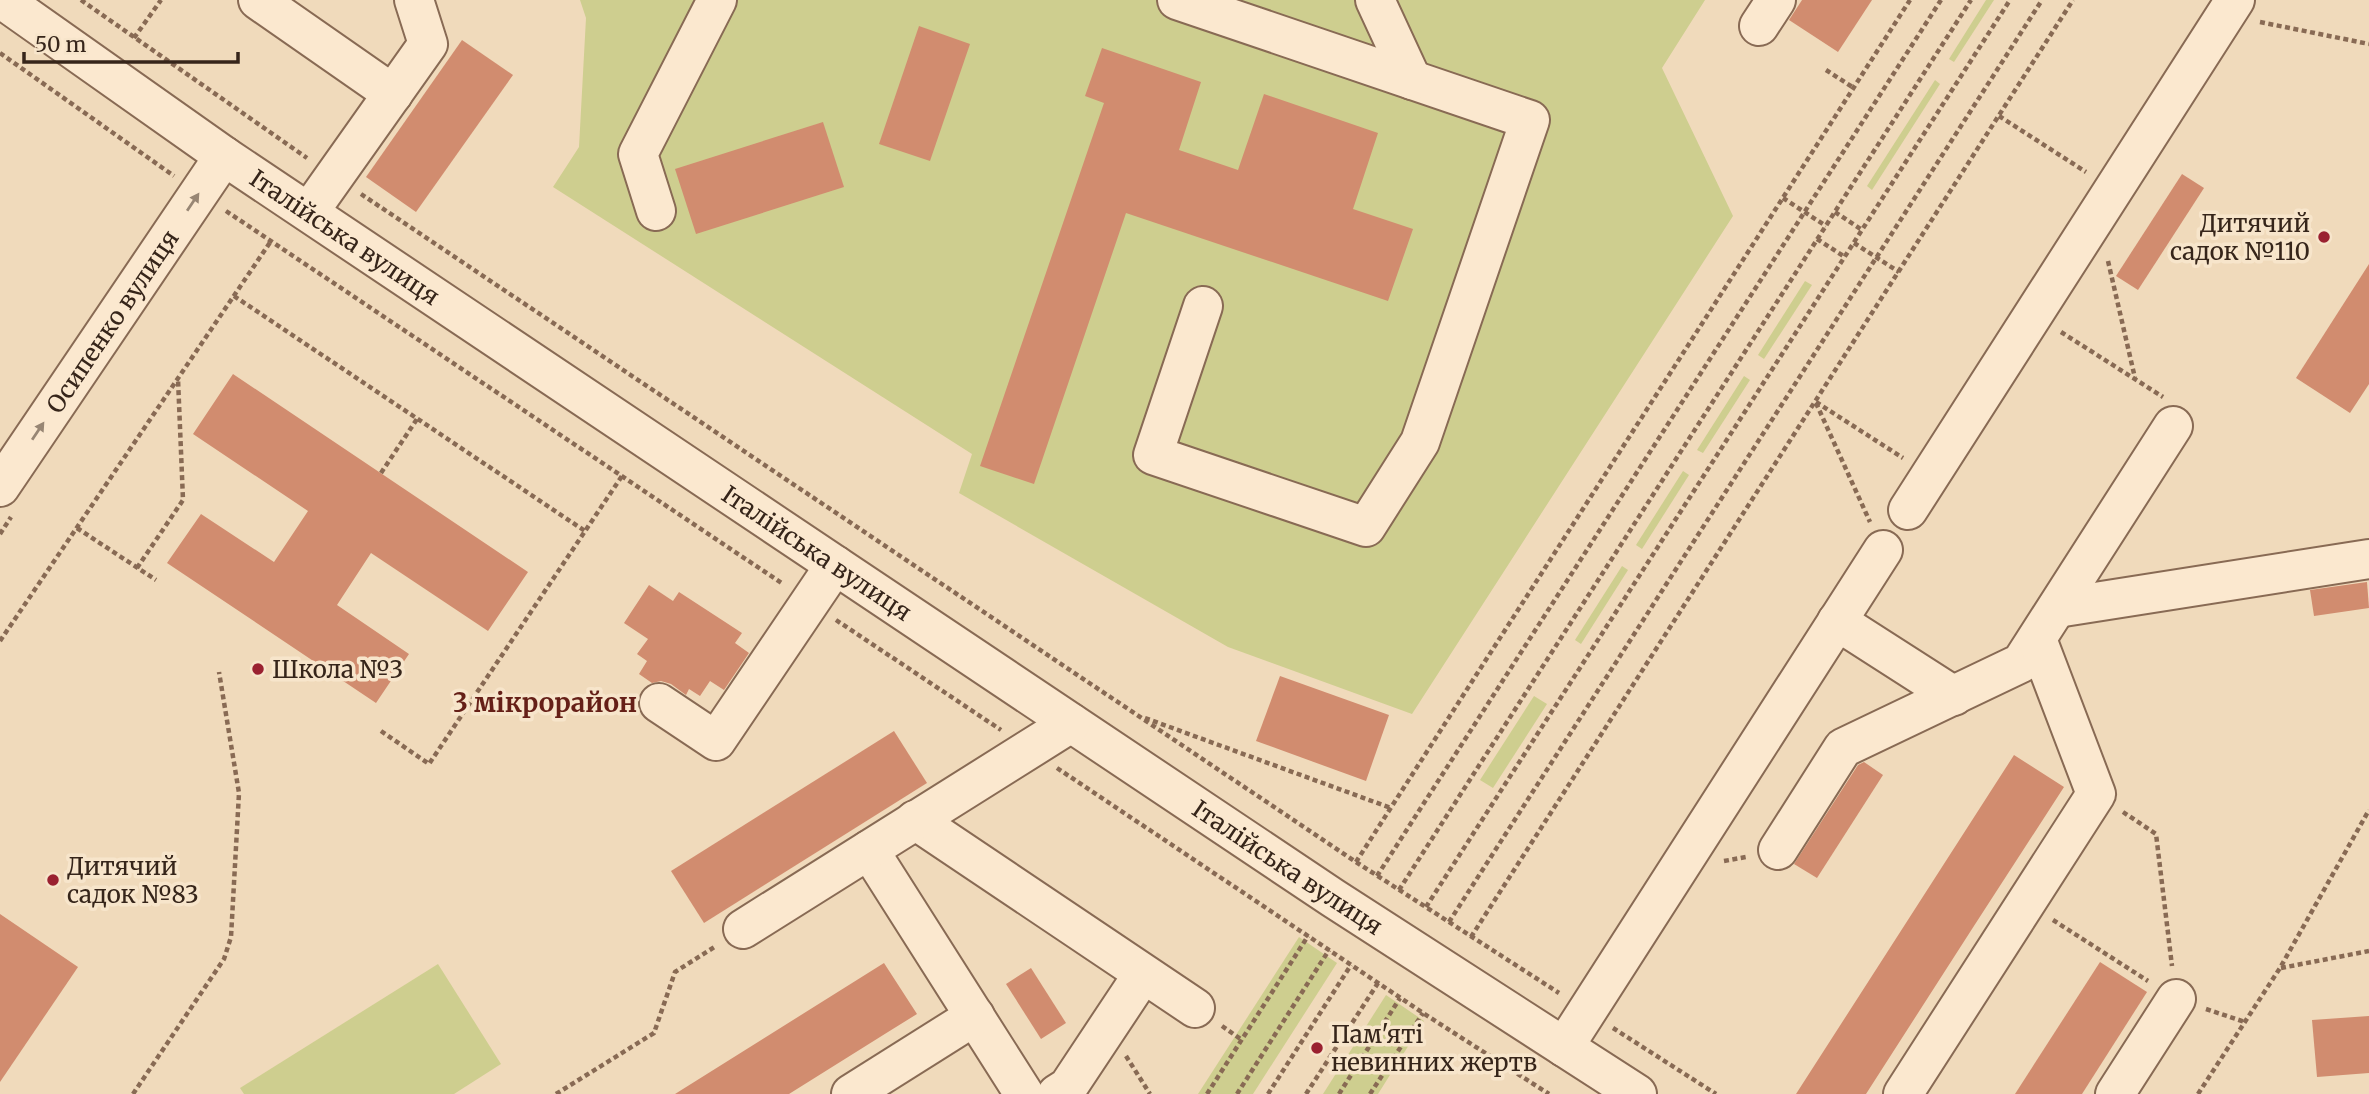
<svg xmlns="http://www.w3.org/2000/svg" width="2369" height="1094" font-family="Merriweather,serif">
	<rect width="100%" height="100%" fill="#f0dabb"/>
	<!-- green -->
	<g fill="#cece8f">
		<polygon points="580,0 1705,0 1662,68 1733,216 1412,714 1228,647 959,493 972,454 553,187 579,147 586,18"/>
		<polygon points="1986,0 1994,0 1954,62 1949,59"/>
		<polygon points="1935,80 1940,84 1872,190 1867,186"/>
		<polygon points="1805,281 1812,285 1764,359 1758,355"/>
		<polygon points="1744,376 1750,380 1703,453 1697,450"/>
		<polygon points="1683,471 1689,475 1642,549 1636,545"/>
		<polygon points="1622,566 1628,570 1581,644 1575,640"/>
		<polygon points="1534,696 1547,704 1493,788 1480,780"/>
		<polygon points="1299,937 1337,963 1253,1094 1198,1094"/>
		<polygon points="438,964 501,1064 454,1094 244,1094 240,1088"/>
		<polygon points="1386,995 1424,1021 1378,1094 1323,1094"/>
	</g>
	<!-- building -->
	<g fill="#d18c6f">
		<polygon points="1802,0 1872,0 1838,52 1789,20"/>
		<polygon points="919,26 970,44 930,161 879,144"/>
		<polygon points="462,40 513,75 416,212 366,177"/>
		<polygon points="1102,48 1201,82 1179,150 1238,170 1264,94 1378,133 1353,209 1413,229 1388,301 1126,213 1034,484 980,466 1104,103 1085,96"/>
		<polygon points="823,122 844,187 696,234 675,169"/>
		<polygon points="2182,174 2204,188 2138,290 2116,276"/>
		<polygon points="2369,264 2369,384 2350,413 2296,378"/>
		<polygon points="233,374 528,572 488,631 371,553 337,605 409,654 376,703 167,563 201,514 274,562 308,511 193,434"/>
		<polygon points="2367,582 2369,608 2314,616 2310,590"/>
		<polygon points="649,585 673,601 679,592 742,633 735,643 749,653 724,690 710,681 700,696 689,689 686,695 671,684 661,681 652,683 639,674 647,661 637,654 648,639 624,623"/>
		<polygon points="1280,676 1389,715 1366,781 1256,741"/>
		<polygon points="894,731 927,783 704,923 671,871"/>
		<polygon points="2014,755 2064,787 1972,929 1866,1094 1796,1094"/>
		<polygon points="1864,762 1883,775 1817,878 1794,864 1858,765"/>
		<polygon points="0,914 78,967 0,1082"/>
		<polygon points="2100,962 2147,992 2082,1094 2015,1094"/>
		<polygon points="884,963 917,1014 888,1032 789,1094 675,1094"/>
		<polygon points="1031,968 1066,1023 1041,1039 1006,984"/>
		<polygon points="2369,1016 2369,1073 2317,1077 2312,1020"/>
	</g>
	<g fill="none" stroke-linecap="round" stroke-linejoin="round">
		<defs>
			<g id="minor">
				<path id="s1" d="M3 0 224 156 835 565 1333 898 1637 1094"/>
				<polyline points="258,0 393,94"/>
				<polyline points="1177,0 1530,120 1420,442 1366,527 1153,455 1203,306"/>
				<polyline points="1375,0 1412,80"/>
				<polyline points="1759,26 1776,0"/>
				<polyline points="656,211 638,154 717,0"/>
				<polyline points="309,212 428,44 414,0"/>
				<path id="s2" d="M0 487 224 156"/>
				<polyline points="1908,510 2235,0"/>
				<polyline points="2057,608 2369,559"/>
				<polyline points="1837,621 1954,696"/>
				<polyline points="659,703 716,741 835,565"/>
				<polyline points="915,820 1195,1008"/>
				<polyline points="869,850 1024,1094"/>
				<polyline points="1778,850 1843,748 2021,663 2173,426"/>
				<polyline points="743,929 1071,723"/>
				<polyline points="1564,1047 1883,550"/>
				<polyline points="851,1094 975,1016"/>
				<polyline points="1057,1094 1068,1087 1143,974"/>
				<polyline points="1903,1094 2096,794 2037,639"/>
				<polyline points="2115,1094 2176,999"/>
			</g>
		</defs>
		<!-- minor casing -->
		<use href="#minor" stroke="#886a54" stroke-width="42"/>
		<!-- path -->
		<g stroke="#886a54" stroke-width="4.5" stroke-dasharray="5 3.5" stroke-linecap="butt">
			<polyline points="81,0 307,158"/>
			<polyline points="2260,22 2369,44"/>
			<polyline points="134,38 161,0"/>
			<polyline points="0,53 174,176"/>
			<polyline points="1826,70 1854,88"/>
			<polyline points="1999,116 2086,172"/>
			<polyline points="361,194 1356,862 1559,993"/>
			<polyline points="1783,198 1826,226"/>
			<polyline points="226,211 783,584"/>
			<polyline points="1835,212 1862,230"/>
			<polyline points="1817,239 1845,257"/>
			<polyline points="1854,243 1899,272"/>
			<polyline points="2108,261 2135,378"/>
			<polyline points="234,296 585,531"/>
			<polyline points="2061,332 2163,397"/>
			<polyline points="1816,402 1903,458"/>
			<polyline points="1816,403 1870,522"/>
			<polyline points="381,473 417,419"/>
			<polyline points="77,528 156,580"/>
			<polyline points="0,534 11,517"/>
			<polyline points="137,568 183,500 178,379"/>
			<polyline points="836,620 1001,730"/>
			<polyline points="0,641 271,241"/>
			<polyline points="1145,718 1391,808"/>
			<polyline points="381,731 429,764 622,476"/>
			<polyline points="1057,768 1423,1013 1549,1094"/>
			<polyline points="2123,812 2156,834 2172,966"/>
			<polyline points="1724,861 1746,857"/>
			<polyline points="1356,862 1910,0"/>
			<polyline points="1377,876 1941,0"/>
			<polyline points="1399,890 1971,0"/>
			<polyline points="1426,907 2010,0"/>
			<polyline points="2053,920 2148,981"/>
			<polyline points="1449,922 2042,0"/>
			<polyline points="1471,937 2073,0"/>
			<polyline points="2281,968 2369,951"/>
			<polyline points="2206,1009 2245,1022"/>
			<polyline points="1222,1026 1242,1040"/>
			<polyline points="1613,1028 1716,1094"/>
			<polyline points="1126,1056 1150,1094"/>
			<polyline points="133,1094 224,959 231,937 239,793 219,672"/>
			<polyline points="556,1094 654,1033 675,972 716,946"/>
			<polyline points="1207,1094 1308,936"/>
			<polyline points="1237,1094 1329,950"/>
			<polyline points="1268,1094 1351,965"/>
			<polyline points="1306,1094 1378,983"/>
			<polyline points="1339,1094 1400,998"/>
			<polyline points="1370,1094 1423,1013"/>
			<polyline points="2198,1094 2280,968 2369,810"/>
		</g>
		<!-- minor -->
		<use href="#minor" stroke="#fbe8cf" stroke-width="38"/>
	</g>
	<!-- one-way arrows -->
	<defs><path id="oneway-solid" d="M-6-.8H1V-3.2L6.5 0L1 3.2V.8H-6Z" transform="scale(1.75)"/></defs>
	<g fill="#988674">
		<use href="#oneway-solid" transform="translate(193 202) rotate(-56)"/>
		<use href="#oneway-solid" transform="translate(38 431) rotate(-56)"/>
	</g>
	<!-- markers -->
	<g fill="#9a2130" stroke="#f7e5cb" stroke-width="2.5">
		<circle cx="2324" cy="237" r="7"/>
		<circle cx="258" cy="669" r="7"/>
		<circle cx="53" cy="880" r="7"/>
		<circle cx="1317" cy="1048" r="7"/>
	</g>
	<g text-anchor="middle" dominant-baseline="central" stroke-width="7" stroke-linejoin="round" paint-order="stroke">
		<!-- poi labels -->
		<g font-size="24" fill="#36251a" stroke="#f7e5cb" text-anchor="start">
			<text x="2310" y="223" text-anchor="end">Дитячий<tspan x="2310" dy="28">садок №110</tspan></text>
			<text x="272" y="669">Школа №3</text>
			<text x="67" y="866">Дитячий<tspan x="67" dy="28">садок №83</tspan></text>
			<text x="1331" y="1034">Пам'яті<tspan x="1331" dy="28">невинних жертв</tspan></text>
		</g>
		<!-- street labels -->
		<g font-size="24" fill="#36251a" stroke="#f7e5cb">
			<text stroke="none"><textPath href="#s1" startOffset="416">Італійська вулиця</textPath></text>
			<text stroke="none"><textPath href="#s2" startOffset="200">Осипенко вулиця</textPath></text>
			<text stroke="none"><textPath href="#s1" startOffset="984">Італійська вулиця</textPath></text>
			<text stroke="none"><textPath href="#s1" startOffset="1550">Італійська вулиця</textPath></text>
		</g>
		<!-- neighbourhood labels -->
		<g font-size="26" font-weight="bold" fill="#651f17" stroke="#f7e5cb">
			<text x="545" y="702">3 мікрорайон</text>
		</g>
	</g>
	<!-- scale -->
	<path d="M24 52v10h214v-10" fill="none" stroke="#36251a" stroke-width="3.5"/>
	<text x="35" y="52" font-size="21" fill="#36251a" stroke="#f7e5cb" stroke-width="5" paint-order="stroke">50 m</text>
</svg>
